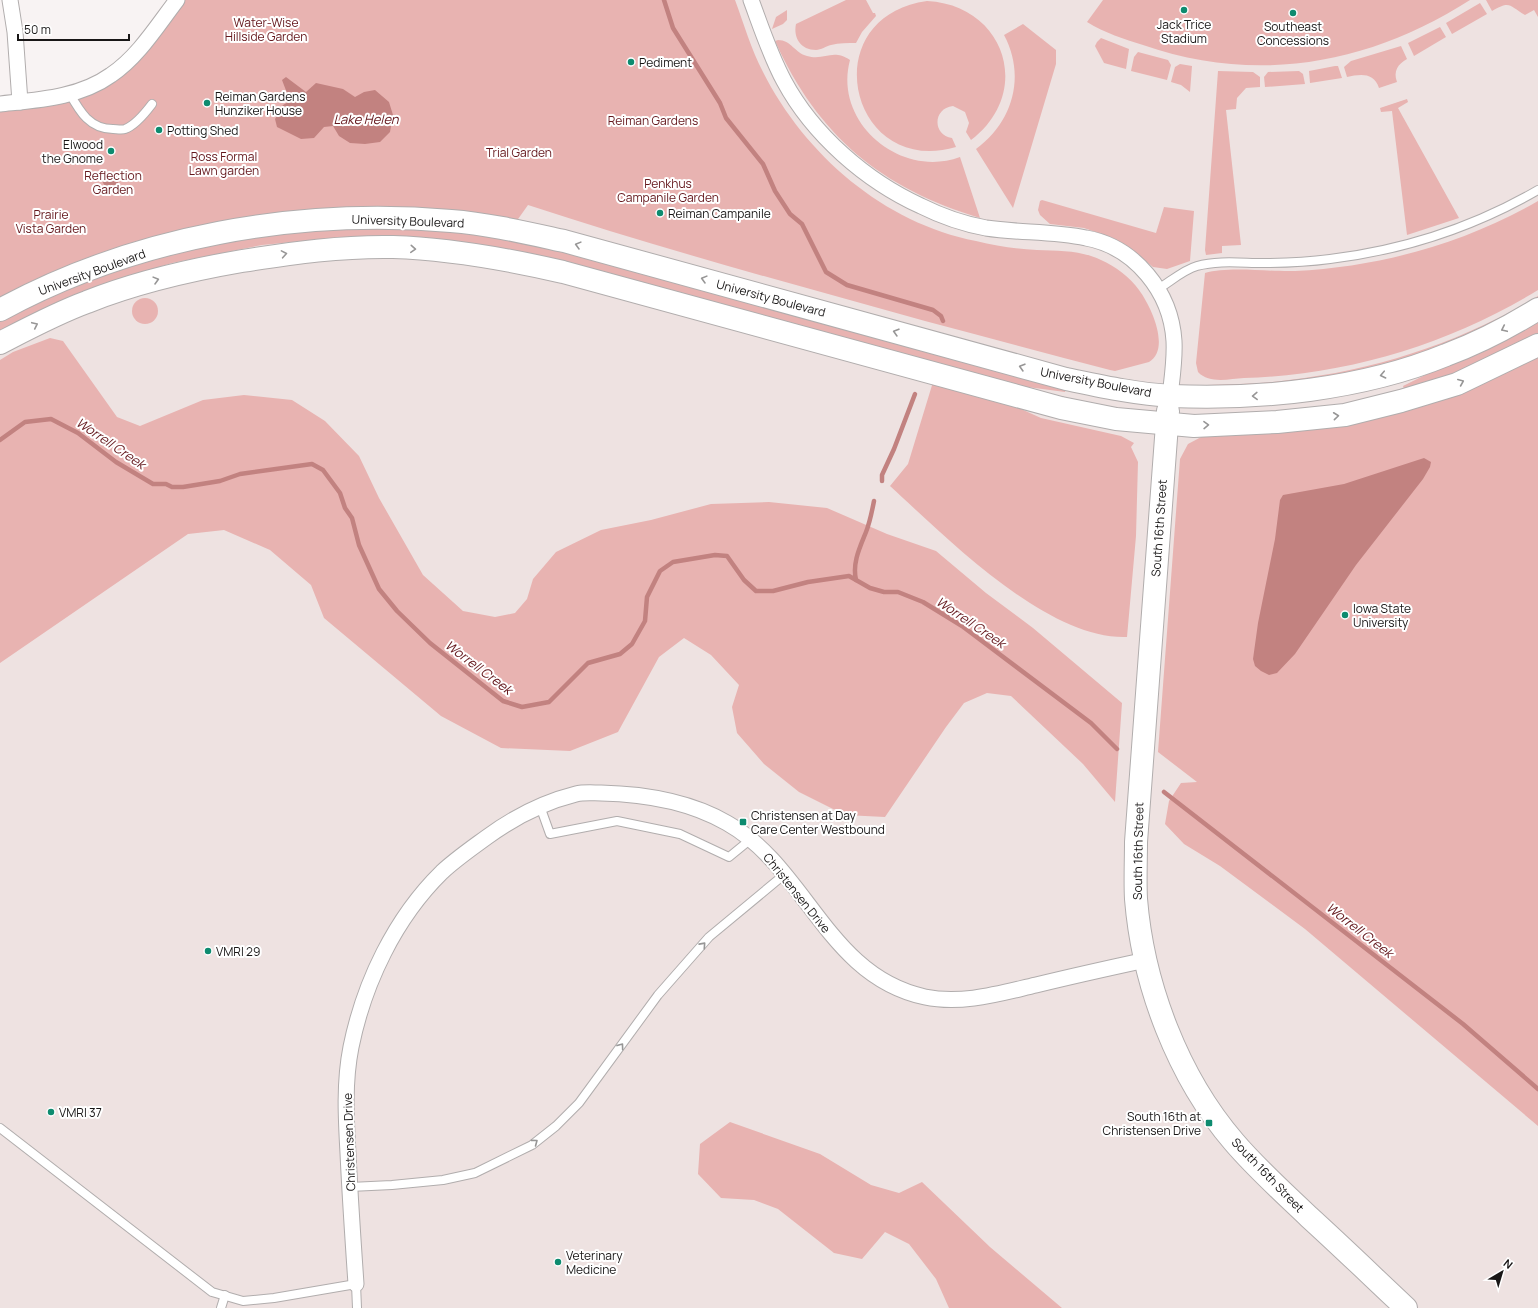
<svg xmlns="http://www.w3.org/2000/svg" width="1538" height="1308" font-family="Manrope,sans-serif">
	<rect width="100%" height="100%" fill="#f8f3f3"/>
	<!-- built -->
	<polygon fill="#eee2e1" points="177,0 1538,0 1538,1308 0,1308 0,104 110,76"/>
	<!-- green -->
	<g fill="#e8b3b1">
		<path d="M177 0H735C744 24 751 49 763 72 805 155 884 223 976 241 997 246 1016 249 1037 250 1060 251 1080 250 1101 260 1115 266 1130 277 1139 290 1151 306 1171 349 1149 362L1115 371 1110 370C1048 354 986 337 925 321 792 284 659 248 528 205L511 229 452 221 243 229 0 310V104L110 76Z"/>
		<path d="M846 0H866L873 13H875L876 16 862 32 856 43C848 43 839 43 831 45 826 46 821 50 816 50 801 50 793 38 796 24Z"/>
		<path d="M1103 0H1470C1370 64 1257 85 1143 45 1124 39 1105 33 1087 22Z"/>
		<path d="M1486 0H1538V17L1534 10 1525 15C1509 6 1511 0 1492 11Z"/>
		<path d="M927 1C1005 5 1034 92 971 140L966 132 969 123 965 112 953 106C933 108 932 135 952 138L956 147C849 178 813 17 927 1Z"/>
		<polygon points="1480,3 1487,14 1452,34 1446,23"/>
		<polygon points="787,10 787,20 783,24 772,29 776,17"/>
		<path d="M1023 24 1056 50V64L1013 208 976 149C1013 122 1026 76 1004 35Z"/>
		<polygon points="1440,27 1446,37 1414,56 1408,43"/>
		<polygon points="1101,38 1129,49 1126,69 1104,63 1095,46 1097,42"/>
		<path d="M778 40C791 40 795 53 807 56 825 61 832 48 850 60 833 123 901 179 960 157L980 218C881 188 818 136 775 41Z"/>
		<path d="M1401 46 1407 59C1398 64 1393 71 1397 82L1379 88C1374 72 1360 74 1347 77L1344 67 1351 61Z"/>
		<polygon points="1138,52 1168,60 1171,65 1167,80 1131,71 1134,57"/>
		<polygon points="1180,64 1192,66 1190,92 1181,85 1171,82 1175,67"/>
		<polygon points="1335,66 1338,66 1342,78 1310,83 1309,71"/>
		<polygon points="1218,71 1253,72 1260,77 1260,87 1246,88 1237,98 1236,109 1226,110 1241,245 1222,246 1222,253 1206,255 1205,250"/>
		<polygon points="1299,71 1303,74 1305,84 1265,87 1264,77 1268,72"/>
		<polygon points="1407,99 1408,102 1398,108 1459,218 1407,235 1392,111 1381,112 1380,108"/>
		<polygon points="1042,200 1156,233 1164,207 1194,211 1190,261 1167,269 1153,267 1126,245 1113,238 1084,228 1050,224 1040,215 1038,210 1040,201"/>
		<path d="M1538 201V290C1450 344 1347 375 1244 378 1229 379 1209 384 1198 372L1196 363 1205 273C1229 266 1269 272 1295 271 1380 267 1465 243 1538 201Z"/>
		<polygon points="366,225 506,236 1066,387 1065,392 1012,385 752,313 334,238 262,245 172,263 143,272 0,333 0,319 108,271 230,238"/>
		<path d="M1538 296V300L1478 331 1394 363 1290 384 1196 388 1207 385C1235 384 1262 384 1289 380 1377 370 1462 342 1538 296Z"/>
		<circle cx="145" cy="311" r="13"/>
		<path d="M1538 319V333C1496 358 1451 376 1404 389L1403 386Z"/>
		<polygon points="50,338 63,341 117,417 140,426 203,400 244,395 292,400 325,421 359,456 379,498 423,575 463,611 495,617 515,613 527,599 533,579 556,552 601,530 651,520 711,504 769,502 827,508 887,534 936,551 986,593 1033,628 1122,703 1115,802 1083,764 1011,696 987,693 964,703 946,727 885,817 845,815 799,792 764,764 737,733 732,707 739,685 711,655 684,638 659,657 618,732 570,751 501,748 441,716 324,618 311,585 270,550 224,530 188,534 0,663 0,360 13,352"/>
		<polygon points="1538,354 1538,1126 1305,929 1220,866 1184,844 1165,824 1169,801 1181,783 1197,782 1158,752 1180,459 1188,444 1205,435 1265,433"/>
		<path d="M933 382 1008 403 1041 418 1121 436 1134 443 1131 447 1138 462 1136 536 1127 637C1047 640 947 538 890 486L908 464Z"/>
		<polygon points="730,1122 820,1154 871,1185 899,1193 922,1182 990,1247 1062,1308 949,1308 936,1279 909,1244 885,1232 862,1259 834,1253 778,1209 754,1200 721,1198 698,1174 700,1144"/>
	</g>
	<!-- water -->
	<g fill="#c28280">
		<polygon points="286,77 306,92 316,83 343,89 355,97 364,92 375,90 389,102 393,115 390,132 380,142 365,144 350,143 339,136 333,126 324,127 314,138 301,139 277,127 275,119 283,105 290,101 282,80"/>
		<path d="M111 173H119L118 184 121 185 118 190C110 189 105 188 102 181Z"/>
		<polygon points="1424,458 1431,462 1430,467 1423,479 1356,565 1295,654 1277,673 1269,675 1261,671 1255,666 1253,659 1258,623 1275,539 1280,500 1283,495 1344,484"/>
	</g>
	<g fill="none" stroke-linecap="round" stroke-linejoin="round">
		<!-- stream -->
		<g stroke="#c28280" stroke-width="4.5">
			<polyline points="664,0 673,28 720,103 726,118 763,164 775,191 790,214 802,224 826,272 847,285 933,310 941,316 943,321"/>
			<polyline points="0,440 25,422 51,419 78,433 116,462 153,484 166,484 172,487 183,487 220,481 240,474 312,464 323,470 340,493 345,508 352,518 359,545 379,589 397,611 430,643 503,701 522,707 549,702 588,663 620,654 632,644 645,621 647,597 660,571 673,562 715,555 727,556 744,580 756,591 773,591 808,582 849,576 870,588 884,592 898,592 923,602 962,626 1091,723 1117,749"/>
			<polyline points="882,481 882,475 894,449 915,394"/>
			<path d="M856 580C852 563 860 547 866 532 870 522 872 511 874 501"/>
			<polyline points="1164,792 1463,1024 1538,1089"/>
		</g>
		<defs>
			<g id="lane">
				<path d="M70 94C80 112 90 129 113 129 116 129 122 130 125 129 136 125 146 112 152 104"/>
				<path d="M1158 289C1170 282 1183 270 1197 266 1218 260 1242 263 1263 263 1286 263 1308 262 1330 259 1404 250 1474 227 1538 190"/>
				<polyline points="540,806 550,834 617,821 680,834 729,857 751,839"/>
				<polyline points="0,1128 212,1292 243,1301 274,1298 356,1284 357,1308"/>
				<polyline points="350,1187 392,1185 443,1180 475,1173 532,1145 556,1126 579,1103 658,995 709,937 785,874"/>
				<polyline points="221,1308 225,1295"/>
			</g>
			<g id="street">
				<polyline points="10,0 15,32 20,102"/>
				<path d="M751 0C761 27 770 55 784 81 813 135 866 181 921 206 941 216 964 224 986 228 1019 233 1053 231 1086 238 1135 247 1171 292 1174 341 1175 360 1172 378 1170 396"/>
				<path d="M0 104C37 100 79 98 111 75 138 57 157 26 177 0"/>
				<path d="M356 1284C353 1240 350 1197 348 1153 346 1118 344 1082 351 1047 364 983 395 918 442 872 456 859 472 848 487 837 513 818 544 802 576 794 584 792 593 793 601 793 645 794 689 801 727 823 807 868 827 976 925 997 962 1005 1001 993 1036 985 1073 976 1109 968 1146 960"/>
			</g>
			<g id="secondary">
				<path d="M0 310C136 236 298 208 451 221 489 224 527 233 564 241L1066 379C1100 386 1136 394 1171 396 1260 400 1363 389 1446 355 1478 343 1509 327 1538 309"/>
				<path d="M0 343C29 328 57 313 87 302 137 282 190 270 242 261 293 253 342 246 393 247 451 249 507 259 563 272L1061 408 1116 419 1194 426 1277 422 1345 415 1401 401 1457 384 1538 345"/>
				<path d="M1168 411 1136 842C1136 861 1135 880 1136 899 1143 985 1178 1077 1234 1142 1257 1169 1284 1193 1309 1217 1342 1247 1374 1278 1406 1308"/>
			</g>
		</defs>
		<!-- lane casing -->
		<use href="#lane" stroke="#b1adad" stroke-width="10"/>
		<!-- street casing -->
		<use href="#street" stroke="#b1adad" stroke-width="17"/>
		<!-- secondary casing -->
		<use href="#secondary" stroke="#b1adad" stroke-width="24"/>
		<!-- lane -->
		<use href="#lane" stroke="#fff" stroke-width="8"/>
		<!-- street -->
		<use href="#street" stroke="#fff" stroke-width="15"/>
		<!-- secondary -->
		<use href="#secondary" stroke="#fff" stroke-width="22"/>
	</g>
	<!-- one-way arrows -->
	<defs><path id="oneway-chevron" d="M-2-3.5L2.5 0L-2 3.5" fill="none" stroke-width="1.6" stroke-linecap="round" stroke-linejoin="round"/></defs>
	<g stroke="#979696">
		<use href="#oneway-chevron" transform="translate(578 245) rotate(-165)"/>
		<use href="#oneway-chevron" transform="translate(413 249) rotate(4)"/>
		<use href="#oneway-chevron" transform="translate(284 254) rotate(-10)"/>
		<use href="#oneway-chevron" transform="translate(704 279) rotate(-165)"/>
		<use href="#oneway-chevron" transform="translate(156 280) rotate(-15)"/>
		<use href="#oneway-chevron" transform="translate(35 325) rotate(-25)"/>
		<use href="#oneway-chevron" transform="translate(1504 329) rotate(155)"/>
		<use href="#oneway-chevron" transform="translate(896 332) rotate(-164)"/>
		<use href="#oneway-chevron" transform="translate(1022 367) rotate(-164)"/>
		<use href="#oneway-chevron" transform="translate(1383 375) rotate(168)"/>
		<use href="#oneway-chevron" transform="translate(1461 382) rotate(-23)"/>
		<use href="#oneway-chevron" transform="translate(1255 396) rotate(178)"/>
		<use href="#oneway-chevron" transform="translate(1336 416) rotate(-6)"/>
		<use href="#oneway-chevron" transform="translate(1206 425) rotate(-1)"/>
		<use href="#oneway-chevron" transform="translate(703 945) rotate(-48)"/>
		<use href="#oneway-chevron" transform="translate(621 1046) rotate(-54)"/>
		<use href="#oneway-chevron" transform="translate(535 1142) rotate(-37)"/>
	</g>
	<!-- markers -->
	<g fill="#0d8b6f" stroke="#fff" stroke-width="1.5">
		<circle cx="1184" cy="10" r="4"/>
		<circle cx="1293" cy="13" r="4"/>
		<circle cx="631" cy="62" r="4"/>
		<circle cx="207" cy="103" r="4"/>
		<circle cx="159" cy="130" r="4"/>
		<circle cx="111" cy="151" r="4"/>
		<circle cx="660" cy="213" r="4"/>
		<circle cx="1345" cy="615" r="4"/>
		<rect x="739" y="818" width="8" height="8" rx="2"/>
		<circle cx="208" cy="951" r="4"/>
		<circle cx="51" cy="1112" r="4"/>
		<rect x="1205" y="1119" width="8" height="8" rx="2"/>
		<circle cx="558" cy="1262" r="4"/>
	</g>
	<g text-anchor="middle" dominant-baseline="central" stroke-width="4" stroke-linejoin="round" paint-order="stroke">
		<!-- park labels -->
		<g font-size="12" fill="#64171c" stroke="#fff">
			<text x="266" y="22">Water-Wise<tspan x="266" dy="14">Hillside Garden</tspan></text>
			<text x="653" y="120">Reiman Gardens</text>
			<text x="519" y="152">Trial Garden</text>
			<text x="224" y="156">Ross Formal<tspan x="224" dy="14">Lawn garden</tspan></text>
			<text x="113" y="175">Reflection<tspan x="113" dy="14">Garden</tspan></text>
			<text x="668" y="183">Penkhus<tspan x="668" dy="14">Campanile Garden</tspan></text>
			<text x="51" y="214">Prairie<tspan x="51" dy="14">Vista Garden</tspan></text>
		</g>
		<!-- poi labels -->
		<g font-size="12" fill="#181616" stroke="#fff" text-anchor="start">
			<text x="1184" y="24" text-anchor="middle">Jack Trice<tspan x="1184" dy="14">Stadium</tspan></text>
			<text x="1293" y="26" text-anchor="middle">Southeast<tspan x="1293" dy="14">Concessions</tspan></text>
			<text x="639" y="62">Pediment</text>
			<text x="215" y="96">Reiman Gardens<tspan x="215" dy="14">Hunziker House</tspan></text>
			<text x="167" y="130">Potting Shed</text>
			<text x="103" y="144" text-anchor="end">Elwood<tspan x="103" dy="14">the Gnome</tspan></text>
			<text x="668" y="213">Reiman Campanile</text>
			<text x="1353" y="608">Iowa State<tspan x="1353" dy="14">University</tspan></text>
			<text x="751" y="815">Christensen at Day<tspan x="751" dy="14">Care Center Westbound</tspan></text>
			<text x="216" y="951">VMRI 29</text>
			<text x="59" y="1112">VMRI 37</text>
			<text x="1201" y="1116" text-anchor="end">South 16th at<tspan x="1201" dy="14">Christensen Drive</tspan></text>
			<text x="566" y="1255">Veterinary<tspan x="566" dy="14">Medicine</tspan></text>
		</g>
		<!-- street labels -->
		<g font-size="12" fill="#181616" stroke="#fff">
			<text transform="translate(408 221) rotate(2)">University Boulevard</text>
			<text transform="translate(92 272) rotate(-20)">University Boulevard</text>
			<text transform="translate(771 298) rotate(15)">University Boulevard</text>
			<text transform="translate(1096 382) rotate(11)">University Boulevard</text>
			<text transform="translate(1159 528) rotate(-86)">South 16th Street</text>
			<text transform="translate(1138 851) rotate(-89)">South 16th Street</text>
			<text transform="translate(797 893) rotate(51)">Christensen Drive</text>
			<text transform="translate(349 1142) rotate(-92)">Christensen Drive</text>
			<text transform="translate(1268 1175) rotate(46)">South 16th Street</text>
		</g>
		<!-- water labels -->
		<g font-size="13" font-style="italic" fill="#64171c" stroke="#fff">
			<text x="366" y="119">Lake Helen</text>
			<text transform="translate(111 443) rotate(34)">Worrell Creek</text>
			<text transform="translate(971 622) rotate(34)">Worrell Creek</text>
			<text transform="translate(479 667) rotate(37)">Worrell Creek</text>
			<text transform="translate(1360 930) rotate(38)">Worrell Creek</text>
		</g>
	</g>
	<!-- north arrow -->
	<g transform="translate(1502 1272) rotate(38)" stroke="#ffffff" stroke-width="3" paint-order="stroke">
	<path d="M0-3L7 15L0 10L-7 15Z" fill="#181616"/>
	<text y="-6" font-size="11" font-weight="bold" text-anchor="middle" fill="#181616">N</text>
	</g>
	<!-- scale -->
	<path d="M18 34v6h111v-6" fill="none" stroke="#181616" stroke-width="2"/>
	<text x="24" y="34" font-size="12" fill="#181616" stroke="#ffffff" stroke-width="3" paint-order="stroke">50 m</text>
</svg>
